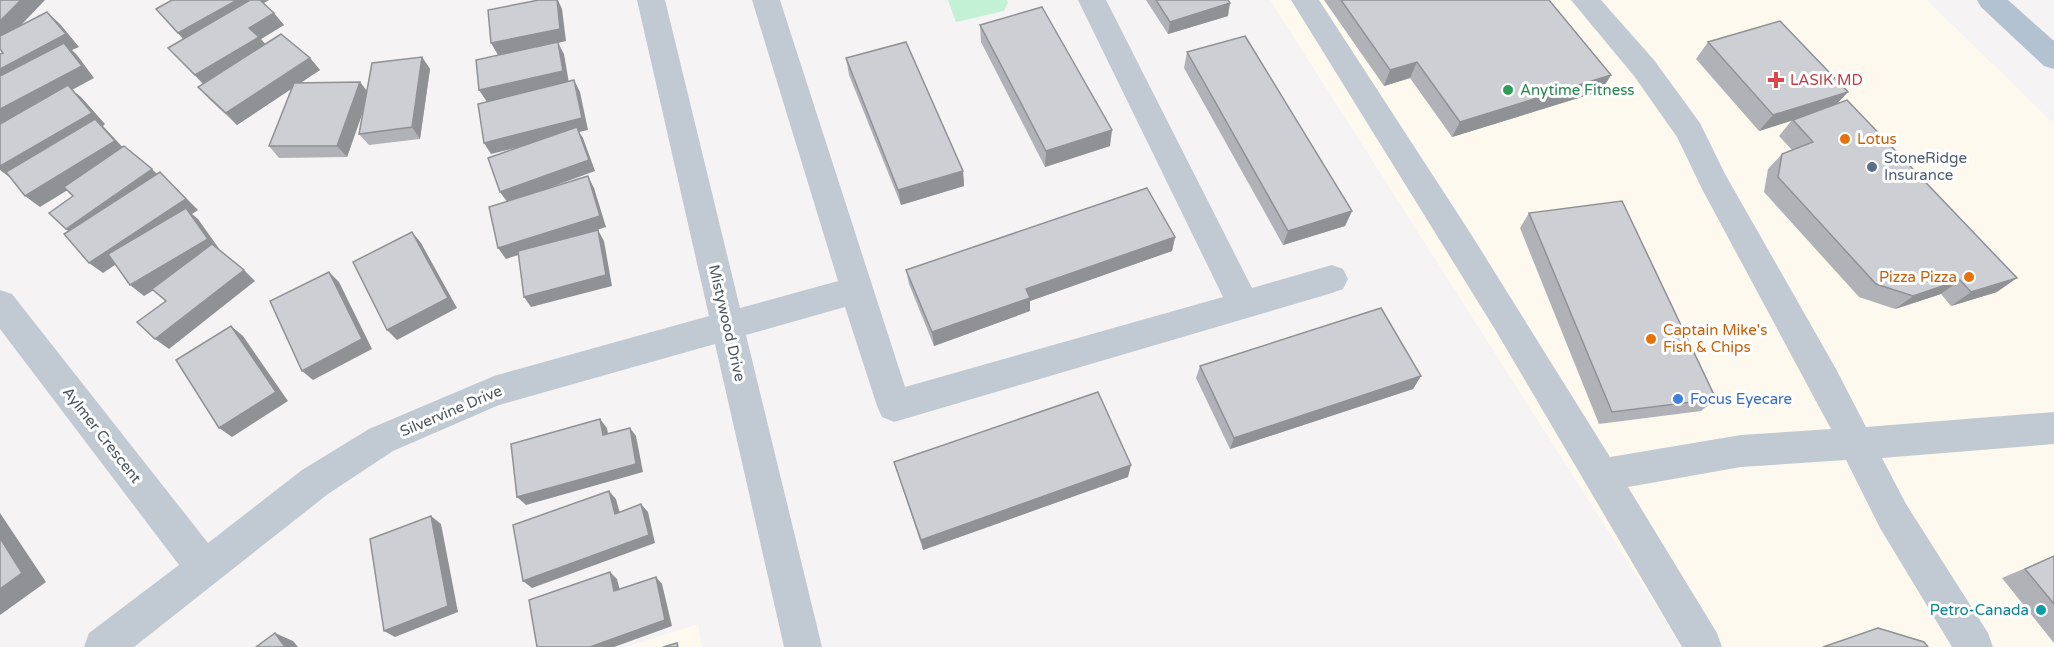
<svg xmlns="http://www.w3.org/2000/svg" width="2054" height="647" font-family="'Varela Round',sans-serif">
	<rect width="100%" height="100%" fill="#f5f3f3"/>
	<!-- commercial -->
	<g fill="#fdf9ef">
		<polygon points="1270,0 1927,0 2054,124 2054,647 1682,647"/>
		<polygon points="698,624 702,647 626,647"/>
	</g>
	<!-- green -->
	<polygon fill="#c3f1d5" points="948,0 1007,0 1008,2 1004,11 956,22"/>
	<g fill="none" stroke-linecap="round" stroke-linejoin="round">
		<!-- minor -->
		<g fill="#c1cad2" fill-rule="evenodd">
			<polygon points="637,0 665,0 740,308 838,281 752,0 780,0 905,387 1223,297 1078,0 1106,0 1252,288 1332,265 1343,269 1348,279 1343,289 1332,293 894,422 882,417 877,406 845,307 746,335 822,647 784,647 715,344 499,405 393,451 328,494 134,647 84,647 89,633 179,565 0,329 0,290 12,294 208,543 302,470 369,429 494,376 709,316"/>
			<polygon points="1291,0 1319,0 1469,231 1610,457 1741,435 1831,429 1702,189 1677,137 1634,76 1571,0 1601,0 1654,60 1700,123 1725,174 1836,369 1866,427 2054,412 2054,444 1882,458 1906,504 1988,633 1993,647 1952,647 1880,528 1846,460 1741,467 1628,487 1717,633 1722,647 1682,647 1496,331"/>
		</g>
		<!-- major -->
		<polygon fill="#b3c2d1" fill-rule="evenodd" points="1977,0 2008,0 2054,41 2054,69 2044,66 1981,7"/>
	</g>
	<!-- wall -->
	<g fill="#b0b2b7">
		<polygon points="172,0 269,0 263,3 284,25 261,39 265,44 310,58 320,70 300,83 360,82 367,91 422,57 430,69 420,139 369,145 359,134 363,112 347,157 279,158 269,146 292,88 237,125 209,99 198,87 203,84 168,48 183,39 156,9"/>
		<polygon points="1146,0 1228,0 1228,16 1168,34"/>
		<polygon points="1324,0 1549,0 1611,75 1601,91 1452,137 1410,78 1384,86"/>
		<polygon points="980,25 1110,146 1045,167 981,42"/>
		<polygon points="1708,42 1848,92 1837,103 1997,292 1951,306 1941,294 1895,309 1859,297 1764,192 1768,169 1782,154 1792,150 1779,136 1792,120 1759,131 1696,59"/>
		<polygon points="1187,52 1352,211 1345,226 1283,245 1184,68"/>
		<polygon points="846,58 963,171 964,186 901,205 849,75"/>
		<polygon points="1529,213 1716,399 1701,411 1599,424 1520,228"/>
		<polygon points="1175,237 1172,251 1030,301 1030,311 934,346 909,284 906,270"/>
		<polygon points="1200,366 1421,376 1413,389 1230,449 1196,378"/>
		<polygon points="894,462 1128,477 923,550"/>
		<polygon points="2054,556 2054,643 2002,578"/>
	</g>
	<!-- shaded-wall -->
	<g fill="#909195">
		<polygon points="21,0 45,0 0,47 0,21"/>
		<polygon points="237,0 269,0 189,45 178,33"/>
		<polygon points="557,0 558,0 562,9 566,41 558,43 564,54 569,83 487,102 479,90 498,55 491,43"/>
		<polygon points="1230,3 1228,16 1168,34 1170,22"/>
		<polygon points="47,12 60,24 79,47 72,50 77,55 94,78 72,90 81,97 105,124 103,126 128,153 40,207 25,196 12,179 0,170 0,109 82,66 0,80 0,69"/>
		<polygon points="274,13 284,25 261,39 269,49 206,87 195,75 249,28"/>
		<polygon points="422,57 430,69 420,139 412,127"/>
		<polygon points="310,58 320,70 237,125 226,113"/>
		<polygon points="1417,62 1410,78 1384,86 1390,70"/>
		<polygon points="1611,75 1601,91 1452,137 1460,122"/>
		<polygon points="574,80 580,92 588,130 579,132 583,138 595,171 508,203 500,192 579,132 491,154 484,143"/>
		<polygon points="360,82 369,94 347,157 337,146"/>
		<polygon points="1848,92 1833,108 1759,131 1773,115"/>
		<polygon points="1112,130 1110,146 1045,167 1046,151"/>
		<polygon points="152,169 164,181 80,240 66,229"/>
		<polygon points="963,171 964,186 901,205 898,190"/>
		<polygon points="160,172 198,210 192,214 198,219 220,250 144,296 130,285 190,215 103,273 89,263"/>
		<polygon points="588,176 594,188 606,227 506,259 498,248"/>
		<polygon points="1352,211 1345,226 1283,245 1288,231"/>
		<polygon points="598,230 604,241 612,286 531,307 524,297"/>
		<polygon points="412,232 421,243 457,308 397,340 387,330"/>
		<polygon points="1175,237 1172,251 1030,301 1030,311 934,346 932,332 1026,289"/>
		<polygon points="244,270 255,281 169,349 155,339"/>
		<polygon points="329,272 339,282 372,349 313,380 302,371"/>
		<polygon points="2017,278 1997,292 1951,306 1971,292"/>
		<polygon points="1960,280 1941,294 1895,309 1913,296"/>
		<polygon points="231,326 243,336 288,401 232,437 219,428"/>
		<polygon points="1421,376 1413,389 1230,449 1234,438"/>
		<polygon points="600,419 607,428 610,444 603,435"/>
		<polygon points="630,428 636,436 643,472 526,505 517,497"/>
		<polygon points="1131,465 1128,477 923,550 921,540"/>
		<polygon points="609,491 616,499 622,521 615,514"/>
		<polygon points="641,504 648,512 655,543 532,588 523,581"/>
		<polygon points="0,513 46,582 0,615"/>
		<polygon points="431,516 441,524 458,612 395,637 384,631"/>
		<polygon points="610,572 617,579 622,598 614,591"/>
		<polygon points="656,577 662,584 672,626 614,647 590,647"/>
		<polygon points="275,633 293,641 298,647 285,647"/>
	</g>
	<!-- building -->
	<g fill="#cdcfd5" stroke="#909195" stroke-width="1.5">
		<polygon points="0,0 21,0 0,21"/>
		<polygon points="172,0 237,0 178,33 156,9"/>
		<polygon points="250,0 260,0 274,13 249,28 259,37 195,75 168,48"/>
		<polygon points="539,0 557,0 560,29 491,43 488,10"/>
		<polygon points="1156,0 1228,0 1230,3 1170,22"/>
		<polygon points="1341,0 1549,0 1611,75 1460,122 1417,62 1390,70"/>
		<polygon points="1042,7 1112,130 1046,151 980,25"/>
		<polygon points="47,12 66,34 0,69 0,54 3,53 0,49 0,36"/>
		<polygon points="1780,21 1848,92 1773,115 1708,42"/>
		<polygon points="281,34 310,58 226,113 198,87"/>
		<polygon points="1245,36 1352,211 1288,231 1187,52"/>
		<polygon points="558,42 563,71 479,90 476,60"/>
		<polygon points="906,42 963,171 898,190 846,58"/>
		<polygon points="64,43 82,66 0,109 0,76"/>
		<polygon points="422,57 412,127 359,134 372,63"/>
		<polygon points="574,80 582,118 484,143 478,104"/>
		<polygon points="360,82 337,146 269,146 294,83"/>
		<polygon points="68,85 92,113 0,166 0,124"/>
		<polygon points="1847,100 2017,278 1971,292 1960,280 1913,296 1876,284 1778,177 1782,154 1813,142 1793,120"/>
		<polygon points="95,119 115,141 25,196 6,172"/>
		<polygon points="577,127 589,160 500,192 488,158"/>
		<polygon points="124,146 152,169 66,229 49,213 73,196 64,187"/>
		<polygon points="160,172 186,199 89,263 64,234"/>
		<polygon points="588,176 600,216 498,248 489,207"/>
		<polygon points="1147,188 1175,237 1026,289 1030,298 932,332 906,270"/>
		<polygon points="1622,201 1716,399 1612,412 1529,213"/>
		<polygon points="186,208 208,239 130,285 108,254"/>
		<polygon points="598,230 606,275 524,297 518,251"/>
		<polygon points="412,232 448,298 387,330 353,262"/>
		<polygon points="212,244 244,270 155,339 137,322 166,301 152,289"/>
		<polygon points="329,272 362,339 302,371 270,301"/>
		<polygon points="1381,308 1421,376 1234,438 1200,366"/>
		<polygon points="231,326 276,392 219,428 176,360"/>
		<polygon points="1098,392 1131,465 921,540 894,462"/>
		<polygon points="600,419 603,435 630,428 636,464 517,497 511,444"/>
		<polygon points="609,491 615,514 641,504 649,535 523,581 513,525"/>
		<polygon points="431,516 448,606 384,631 370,539"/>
		<polygon points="0,538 22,573 0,589"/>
		<polygon points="2054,556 2054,604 2025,569"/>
		<polygon points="610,572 614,591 656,577 665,620 590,647 537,647 529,600"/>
		<polygon points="1878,628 1924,642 1928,647 1823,647"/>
		<polygon points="275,633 285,647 256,647"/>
		<polygon points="677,643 678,647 663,647"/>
	</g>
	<!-- markers -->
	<path fill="#e0444e" stroke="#fff" stroke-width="2" d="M1773 71h6v6h6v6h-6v6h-6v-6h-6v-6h6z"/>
	<circle fill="#2e9e5b" stroke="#fff" stroke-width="2" cx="1508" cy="90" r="6"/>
	<g fill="#e8710a" stroke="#fff" stroke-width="2">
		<circle cx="1845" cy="139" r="6"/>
		<circle cx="1969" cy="277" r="6"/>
		<circle cx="1651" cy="339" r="6"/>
	</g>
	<circle fill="#5c6f8a" stroke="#fff" stroke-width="2" cx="1872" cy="167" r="6"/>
	<circle fill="#3f7fe0" stroke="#fff" stroke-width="2" cx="1678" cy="399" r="6"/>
	<circle fill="#0f9aa8" stroke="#fff" stroke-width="2" cx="2041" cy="610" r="6"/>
	<g text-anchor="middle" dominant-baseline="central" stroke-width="6" stroke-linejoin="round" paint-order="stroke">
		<!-- health labels -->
		<g font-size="15" fill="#be3a42" stroke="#fff" text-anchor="start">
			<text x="1790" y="80">LASIK MD</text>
		</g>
		<!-- leisure labels -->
		<g font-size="15" fill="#27864d" stroke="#fff" text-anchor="start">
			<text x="1520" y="90">Anytime Fitness</text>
		</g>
		<!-- food labels -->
		<g font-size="15" fill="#c56008" stroke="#fff" text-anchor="start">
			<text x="1857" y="139">Lotus</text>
			<text x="1957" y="277" text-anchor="end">Pizza Pizza</text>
			<text x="1663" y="330">Captain Mike's<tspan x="1663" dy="17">Fish &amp; Chips</tspan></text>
		</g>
		<!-- service labels -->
		<g font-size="15" fill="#4e5e75" stroke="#fff" text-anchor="start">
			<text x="1884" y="158">StoneRidge<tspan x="1884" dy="17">Insurance</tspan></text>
		</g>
		<!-- street labels -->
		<g font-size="15" fill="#4a5661" stroke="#fff">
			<text transform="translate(727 323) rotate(77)">Mistywood Drive</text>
			<text transform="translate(451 411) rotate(-23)">Silvervine Drive</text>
			<text transform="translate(102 435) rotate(52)">Aylmer Crescent</text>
		</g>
		<!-- shop labels -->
		<g font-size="15" fill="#366cbe" stroke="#fff" text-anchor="start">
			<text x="1690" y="399">Focus Eyecare</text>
		</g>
		<!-- culture labels -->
		<g font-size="15" fill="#0d838f" stroke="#fff" text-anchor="end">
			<text x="2029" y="610">Petro-Canada</text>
		</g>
	</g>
</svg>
